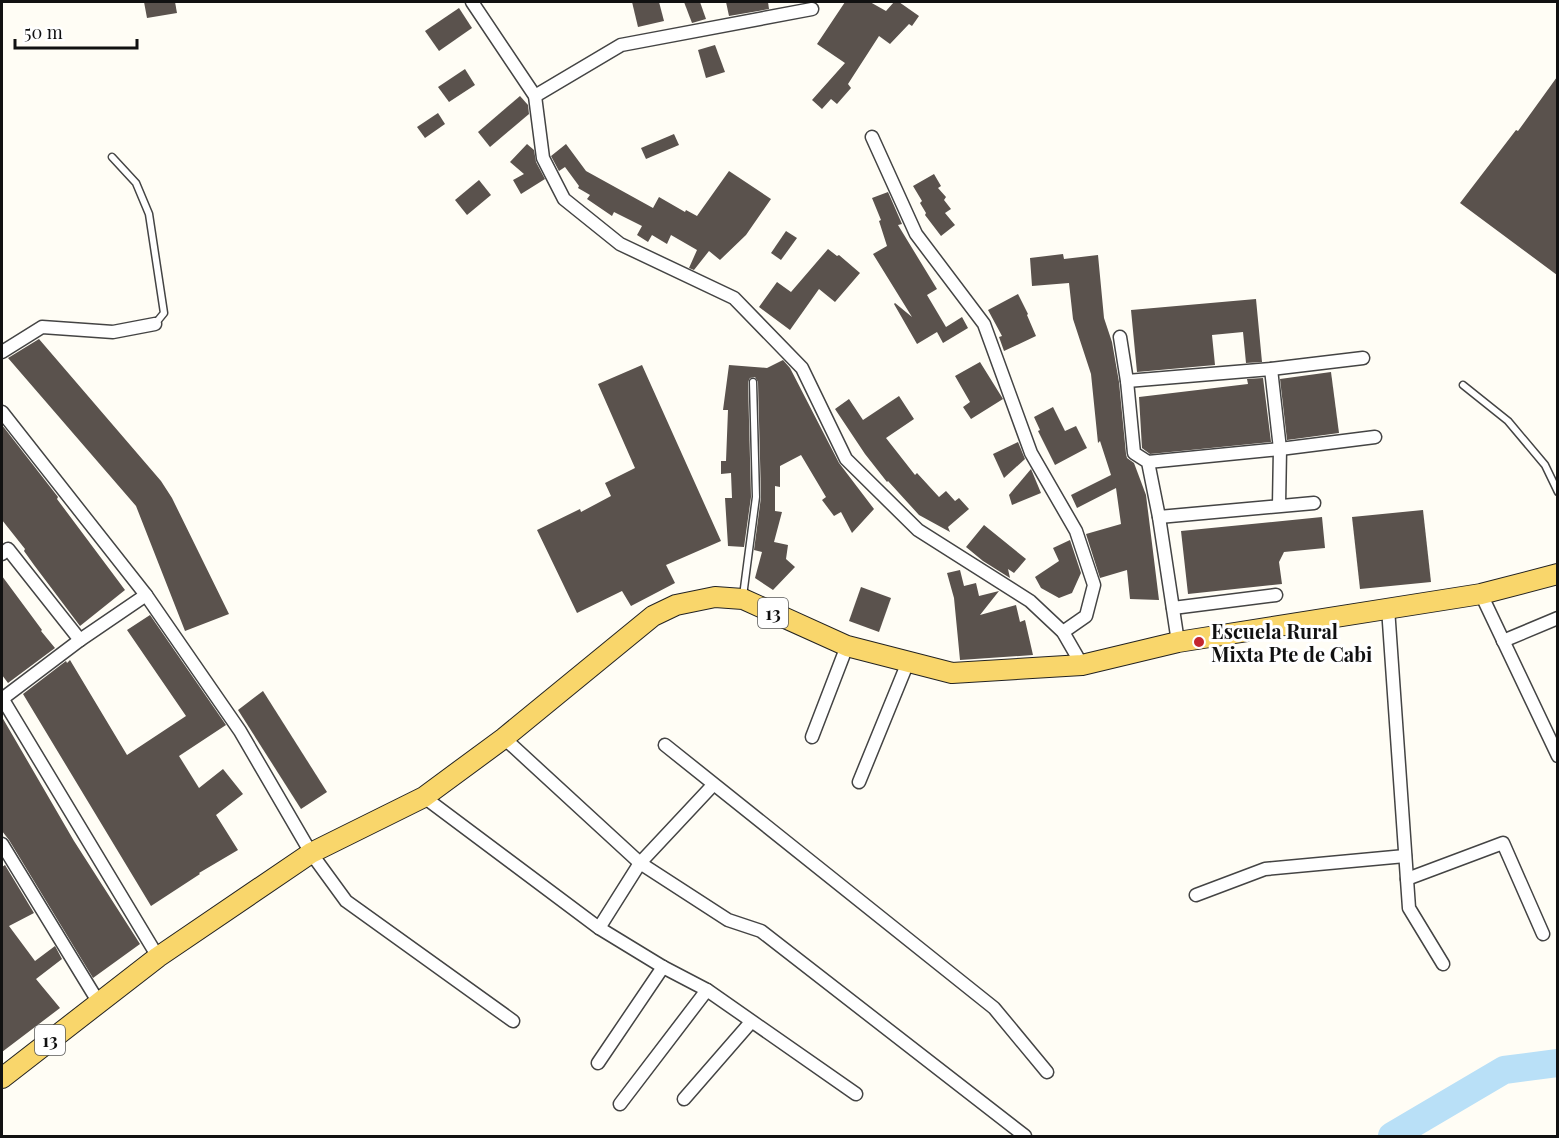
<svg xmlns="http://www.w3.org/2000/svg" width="1559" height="1138" font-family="'Playfair Display',serif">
	<rect width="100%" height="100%" fill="#fffdf5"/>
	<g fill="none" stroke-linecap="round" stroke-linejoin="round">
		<!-- river -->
		<polyline stroke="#b9e0f7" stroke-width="28" points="1392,1136 1504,1070 1558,1063"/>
	</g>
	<!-- building -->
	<g fill="#5a524d">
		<polygon points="144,2 175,2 177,13 147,18"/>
		<polygon points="632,2 659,2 664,21 638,27"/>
		<polygon points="684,2 700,2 706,19 692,23"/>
		<polygon points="726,2 768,2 769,9 729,16"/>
		<polygon points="845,2 870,2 886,11 894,2 899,2 919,16 912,26 909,24 890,44 879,36 848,84 851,88 837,104 831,99 822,109 812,100 845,63 817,44"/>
		<polygon points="459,8 472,28 439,51 425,31"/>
		<polygon points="715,45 725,72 706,78 698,50"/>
		<polygon points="465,69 475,85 449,102 438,87"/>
		<polygon points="1557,77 1557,275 1460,203 1516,130 1518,131"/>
		<polygon points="520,96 528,105 529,114 490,147 478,132"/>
		<polygon points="438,113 445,124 425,138 417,127"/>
		<polygon points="674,134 679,145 646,159 641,148"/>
		<polygon points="527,144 534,150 536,162 545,179 521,194 513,180 524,174 510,162"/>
		<polygon points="566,144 586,171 653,208 659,197 685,212 686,210 697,216 729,171 771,199 746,235 720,260 709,251 694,270 689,268 697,250 671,235 667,244 652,235 648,242 637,235 642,226 614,212 612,216 587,199 590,195 578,188 579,186 565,167 559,171 551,156"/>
		<polygon points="934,174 941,186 938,188 946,197 944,200 951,209 945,213 955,225 941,236 925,215 926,213 920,203 922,201 913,186"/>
		<polygon points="479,180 491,195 467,215 455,200"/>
		<polygon points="888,192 902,224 898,225 937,289 927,295 946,327 962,317 968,328 943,343 937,332 917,344 894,304 895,303 912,317 873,254 887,246 879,221 881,220 872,198"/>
		<polygon points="786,231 797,238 781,260 771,253"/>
		<polygon points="828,249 837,256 839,255 860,273 835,302 819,289 790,330 759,307 777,282 791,292"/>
		<polygon points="1063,254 1064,259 1098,255 1104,318 1112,342 1119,382 1126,454 1127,458 1134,463 1146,495 1159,600 1130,599 1127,570 1100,578 1086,534 1121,524 1116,488 1077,508 1071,495 1111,475 1100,441 1098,443 1091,374 1073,319 1069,283 1032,286 1030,258"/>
		<polygon points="1018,294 1028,314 1027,315 1036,336 1004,351 999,337 1002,336 988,310"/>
		<polygon points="1256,299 1262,362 1246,363 1243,332 1212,335 1215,365 1137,372 1131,310"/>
		<polygon points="39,339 161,481 172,498 229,614 185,631 136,506 8,358"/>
		<polygon points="783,360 790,368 839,463 874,509 852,533 841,512 834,516 822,500 826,497 801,455 780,466 780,487 775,486 775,511 782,512 774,542 788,545 786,559 795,567 773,590 755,578 762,552 754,550 761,497 758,382 755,377 750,378 748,382 751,497 744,547 728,546 725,498 732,498 731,473 721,474 721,461 726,461 728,410 723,410 729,365 767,368"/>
		<polygon points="980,362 1003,399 971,419 963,407 970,402 955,376"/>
		<polygon points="642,365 721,541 666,565 675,583 631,606 622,591 577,613 537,530 580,509 581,512 611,496 605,483 635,468 598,384"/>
		<polygon points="1331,372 1339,433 1287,440 1280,379"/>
		<polygon points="1263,378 1271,442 1150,454 1142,448 1139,397 1248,384 1247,379"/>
		<polygon points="899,396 914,419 886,438 915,475 917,473 939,497 946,491 955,501 959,498 969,509 948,527 950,532 919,515 888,481 887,482 865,454 835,409 849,399 863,420"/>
		<polygon points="1053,407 1065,431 1076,426 1087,448 1055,465 1038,431 1040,430 1034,417"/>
		<polygon points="2,425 58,497 57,499 125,590 80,626 34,565 24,551 25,549 2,520"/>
		<polygon points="1018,442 1025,459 1004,478 993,454"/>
		<polygon points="1031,469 1041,493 1012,505 1009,495"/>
		<polygon points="1423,510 1431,582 1360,589 1352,517"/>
		<polygon points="1322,517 1325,548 1284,552 1279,562 1282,584 1188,594 1181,531"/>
		<polygon points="984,525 1026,559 1014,573 1008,569 1010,578 983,561 966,547"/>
		<polygon points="1070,540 1081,573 1072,593 1059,598 1041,588 1035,577 1059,561 1053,548"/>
		<polygon points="960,570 964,586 976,583 979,596 999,591 980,615 1016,605 1020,622 1025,620 1033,655 960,660 954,598 947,573"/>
		<polygon points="2,576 42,630 41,631 55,648 8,683 2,675"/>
		<polygon points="861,587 891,598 879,632 849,621"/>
		<polygon points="150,615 226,725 179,756 199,788 223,769 243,794 216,815 238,850 199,873 200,874 151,906 23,694 66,661 67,663 70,660 127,755 186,716 127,630"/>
		<polygon points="263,691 327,792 301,809 238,710"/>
		<polygon points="2,717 74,841 140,944 93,978 9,840 2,831"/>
		<polygon points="5,865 34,913 9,926 35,961 55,946 62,959 36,979 60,1008 2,1052 2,867"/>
	</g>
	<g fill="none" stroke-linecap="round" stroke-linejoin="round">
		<defs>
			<g id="service">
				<polyline points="112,157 136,183 149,214 164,313 155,324"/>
				<polyline points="1463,385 1508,421 1545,465 1558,492"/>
				<polyline points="743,596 756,497 753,382"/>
			</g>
			<g id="minor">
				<polyline points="472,2 535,96 543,158 564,199 620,244 734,298 802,368 846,459 918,530 1030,601 1063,632 1082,665"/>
				<polyline points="535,96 621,45 812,9"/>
				<polyline points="872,137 916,234 984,324 1031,453 1076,531 1094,585 1086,616 1063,632"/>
				<polyline points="1120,337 1127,381 1134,453 1148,462 1159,517 1178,642"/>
				<polyline points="2,352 42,327 113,332 155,324"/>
				<polyline points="1271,369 1280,449 1279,505"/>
				<polyline points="1127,381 1271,369 1363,358"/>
				<polyline points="2,412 146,595 240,731 311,853 346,901 513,1021"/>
				<polyline points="1148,462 1280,449 1375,437"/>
				<polyline points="1159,517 1314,503"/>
				<polyline points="2,554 8,549 80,640"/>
				<polyline points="1481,594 1558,756"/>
				<polyline points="1173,608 1276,595"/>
				<polyline points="1388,608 1409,908 1443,964"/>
				<polyline points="1503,641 1558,618"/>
				<polyline points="2,698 158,957"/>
				<polyline points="2,699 80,640 146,595"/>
				<polyline points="812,737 847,646"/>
				<polyline points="504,738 640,863 728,920 761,931 1025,1136"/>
				<polyline points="665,745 994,1008 1047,1072"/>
				<polyline points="859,782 908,662"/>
				<polyline points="424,797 599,928 663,967 707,990 856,1094"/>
				<polyline points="2,844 99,1003"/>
				<polyline points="1407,879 1503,843 1543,934"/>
				<polyline points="1196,895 1265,869 1405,856"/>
				<polyline points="599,928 640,863 713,785"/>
				<polyline points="598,1063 663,967"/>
				<polyline points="684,1099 751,1022"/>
				<polyline points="620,1104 707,990"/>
			</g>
			<polyline id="primary" points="2,1078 158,957 311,853 424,797 504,738 653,616 676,605 715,597 743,599 847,646 952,673 1082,665 1178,642 1481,594 1558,574"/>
		</defs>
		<!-- service casing -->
		<use href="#service" stroke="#444" stroke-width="9"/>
		<!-- minor casing -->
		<use href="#minor" stroke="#444" stroke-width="15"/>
		<!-- primary casing -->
		<use href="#primary" stroke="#222" stroke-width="22"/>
		<!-- service -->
		<use href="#service" stroke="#fff" stroke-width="6"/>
		<!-- minor -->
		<use href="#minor" stroke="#fff" stroke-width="12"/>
		<!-- primary -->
		<use href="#primary" stroke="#f9d66b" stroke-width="20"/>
	</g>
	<!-- markers -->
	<circle fill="#c4262e" stroke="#fff" stroke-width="2" cx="1199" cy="642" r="6"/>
	<g text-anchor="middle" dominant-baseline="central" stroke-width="6" stroke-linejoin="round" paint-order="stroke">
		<!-- shield labels -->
		<g fill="#fff" stroke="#585858" stroke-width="1.5">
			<rect x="758" y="598" width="30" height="30" rx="4.5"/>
			<rect x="35" y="1025" width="30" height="30" rx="4.5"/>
		</g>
		<g font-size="18" font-weight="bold" fill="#111">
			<text x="773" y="613">13</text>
			<text x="50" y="1040">13</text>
		</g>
		<!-- poi labels -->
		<g font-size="20" font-weight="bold" fill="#111" stroke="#fff" text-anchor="start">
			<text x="1211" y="630">Escuela Rural<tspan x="1211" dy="23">Mixta Pte de Cabi</tspan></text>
		</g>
	</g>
	<!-- border -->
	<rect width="1559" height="1138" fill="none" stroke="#111111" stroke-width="6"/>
	<!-- scale -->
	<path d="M15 39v9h122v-9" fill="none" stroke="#111111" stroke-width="3"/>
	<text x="24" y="39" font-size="18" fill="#111111" stroke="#ffffff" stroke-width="4.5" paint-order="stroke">50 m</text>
</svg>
